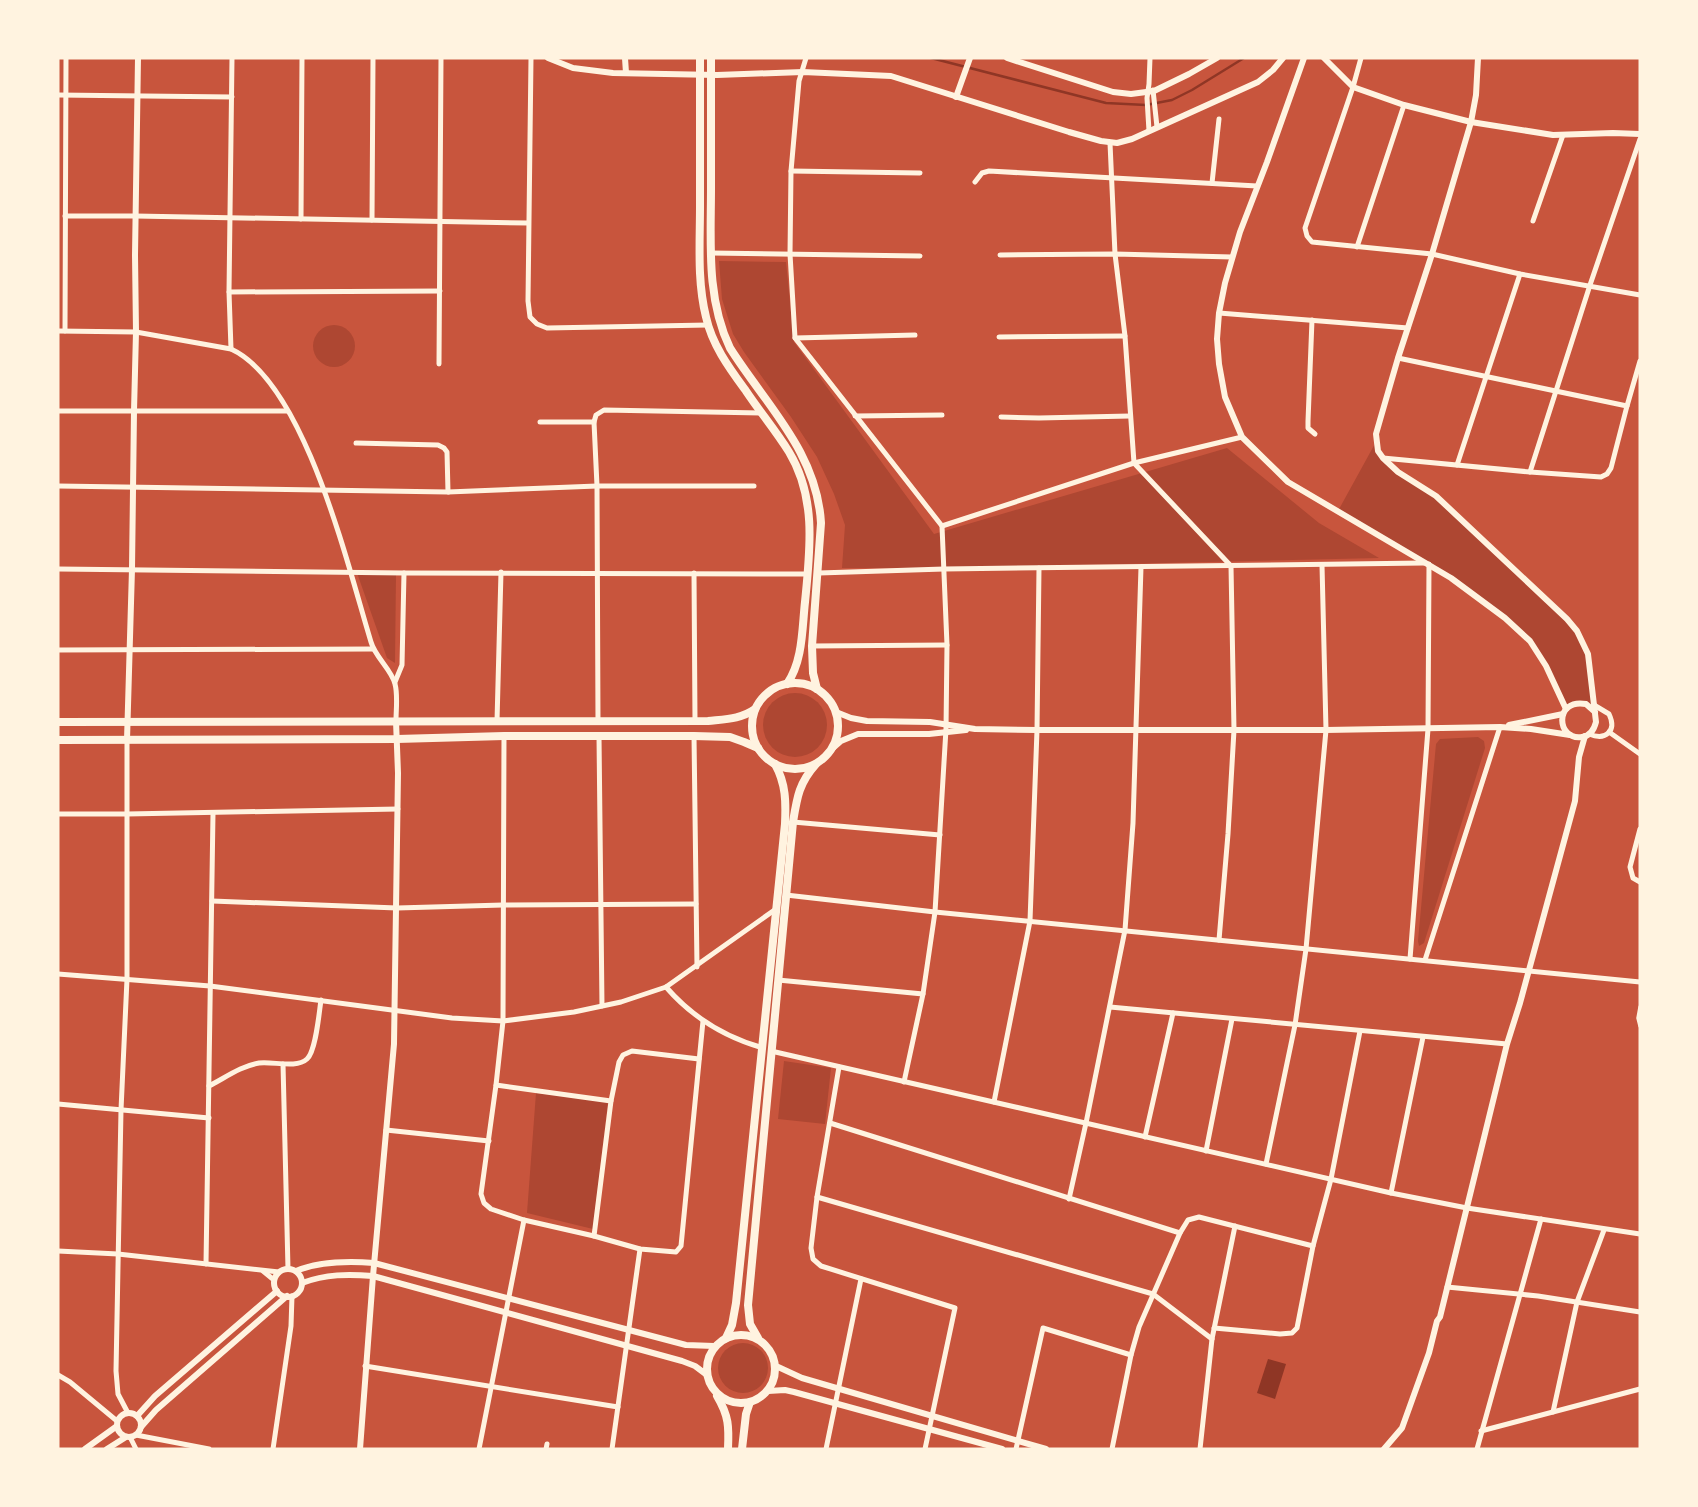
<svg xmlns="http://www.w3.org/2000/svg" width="1698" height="1507" font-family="'Roboto Condensed',sans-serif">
	<rect width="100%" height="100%" fill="#c8553d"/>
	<!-- green -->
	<g fill="#ae4732">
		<polygon points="719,261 786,262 794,342 934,534 1227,448 1319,523 1379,558 951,568 842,568 845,525 834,494 817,457 791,417 744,352 733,334 722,299"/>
		<circle cx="334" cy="346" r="21"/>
		<polygon points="1377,440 1378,451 1398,472 1436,496 1567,619 1583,641 1595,712 1581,703 1566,709 1530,641 1451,578 1338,511"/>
		<polygon points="356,570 396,574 395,663 387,658"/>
		<circle cx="795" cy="725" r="32"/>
		<polygon points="1478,737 1484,741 1485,748 1424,943 1419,946 1418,941 1436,744 1440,739"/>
		<polygon points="784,1061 831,1068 825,1124 778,1119"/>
		<polygon points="536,1093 608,1102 593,1229 527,1213"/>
		<circle cx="743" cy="1368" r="25"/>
	</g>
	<!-- water -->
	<polygon fill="#8f3625" points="1268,1359 1286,1364 1275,1399 1257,1393"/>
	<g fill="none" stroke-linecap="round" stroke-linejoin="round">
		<!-- stream -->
		<polyline stroke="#8f3625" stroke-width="2.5" points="931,58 1106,103 1146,105 1172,100 1192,90 1244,58"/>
		<!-- pedestrian -->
		<polyline stroke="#fff3e0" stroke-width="3.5" points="1640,1007 1638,1018 1640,1026"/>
		<!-- minor -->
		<g stroke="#fff3e0" stroke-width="5">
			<polyline points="531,58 528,301 530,317 537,324 547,328 708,325"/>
			<polyline points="806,58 799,81 791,171 790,254 795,338 942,526 947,645 946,729 935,912 923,994 904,1082"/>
			<polyline points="1361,58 1353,87 1305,228 1307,236 1312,242 1432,254 1520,274 1640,295"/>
			<polyline points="1153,90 1157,127"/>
			<polyline points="58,95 232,97"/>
			<polyline points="1149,131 1147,98 1149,84 1150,58"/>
			<polyline points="1110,143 1115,254 1125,336 1134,463 1231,566 1234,730 1228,834 1219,940"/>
			<polyline points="791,171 920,173"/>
			<polyline points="975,182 982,173 989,171 1257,186"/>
			<polyline points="1212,183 1219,119"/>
			<polyline points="65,216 135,216 528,223"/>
			<polyline points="301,219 302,58"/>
			<polyline points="372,220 373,58"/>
			<polyline points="1533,221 1563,135"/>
			<polyline points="1357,247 1404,105"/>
			<polyline points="711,253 920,256"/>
			<polyline points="1000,255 1115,254 1232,257"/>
			<polyline points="229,292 440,291"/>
			<polyline points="1219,313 1408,328"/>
			<polyline points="1312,320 1308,421 1308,428 1315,434"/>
			<path d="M58 331 136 332 231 349C305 383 348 567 371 642 375 657 392 670 395 684 398 695 396 709 396 721"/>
			<polyline points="65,331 66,58"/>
			<polyline points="999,337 1125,336"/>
			<polyline points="795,338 915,335"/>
			<polyline points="231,349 229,292 232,58"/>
			<polyline points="1398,358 1627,406"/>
			<polyline points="439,364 441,58"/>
			<polyline points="58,411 287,411"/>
			<polyline points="855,416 942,415"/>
			<polyline points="1001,417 1039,418 1130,416"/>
			<polyline points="540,422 594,422"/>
			<polyline points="356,443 438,445 444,448 447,452 448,492"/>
			<polyline points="1383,458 1530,472 1601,477 1607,474 1611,468 1627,406 1640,361"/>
			<polyline points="1457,465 1520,274"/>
			<polyline points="1530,472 1590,285 1640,139"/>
			<polyline points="58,486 448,492 597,486 754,486"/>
			<polyline points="942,526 1134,463 1242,437"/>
			<polyline points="58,569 404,573 808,574"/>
			<polyline points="694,573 695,721"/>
			<polyline points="819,573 944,569 1424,563"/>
			<polyline points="812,646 947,645"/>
			<polyline points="58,650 373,649"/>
			<polyline points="395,682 402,665 404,573"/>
			<polyline points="497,721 501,572"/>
			<polyline points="598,721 597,486 594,422 596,415 604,410 761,413"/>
			<polyline points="1609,732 1640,754"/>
			<path d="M1589 734C1606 741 1617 731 1609 714L1594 705"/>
			<polyline points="504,736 503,1021 496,1085 481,1194 484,1203 491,1209 524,1220 594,1236 640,1249 676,1252 681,1246 703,1021"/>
			<polyline points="599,736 602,1006"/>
			<polyline points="694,736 697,967"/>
			<polyline points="127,740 127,979 121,1110 116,1371 118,1394 128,1413"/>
			<polyline points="58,814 127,814 398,809"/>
			<polyline points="793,822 940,835"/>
			<polyline points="1640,829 1630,867 1633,878 1640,882"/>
			<polyline points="786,895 935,912 1640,982"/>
			<polyline points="212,901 397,908 503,905 696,904"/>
			<polyline points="1410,959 1428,729 1429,564"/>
			<polyline points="1425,960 1500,727"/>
			<polyline points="58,974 210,986 452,1018 503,1021 574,1012 621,1002 666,987 776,909"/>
			<polyline points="778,980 923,994"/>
			<path d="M666 987C692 1017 724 1037 763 1048"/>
			<polyline points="1110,1007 1507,1044"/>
			<polyline points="771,1051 1391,1193 1467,1208 1640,1234"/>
			<polyline points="283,1064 288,1269"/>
			<polyline points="839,1067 817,1197 811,1248 813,1259 821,1266 955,1308 925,1449"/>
			<polyline points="496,1085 611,1101"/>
			<path d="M209 1086C225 1078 241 1066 259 1063 273 1061 296 1069 307 1059 316 1051 319 1013 321 1000"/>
			<polyline points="994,1102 1030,921 1037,730 1039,568"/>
			<polyline points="58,1104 209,1118"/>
			<polyline points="830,1123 1180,1233"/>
			<polyline points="386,1130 489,1141"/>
			<polyline points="1145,1137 1173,1013"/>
			<polyline points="1206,1151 1232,1019"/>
			<polyline points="1266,1164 1295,1025 1306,949 1326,730 1322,565"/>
			<polyline points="1391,1193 1423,1037"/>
			<polyline points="817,1197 1153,1294 1212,1339"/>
			<polyline points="1069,1199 1086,1123 1125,930 1133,823 1141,567"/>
			<polyline points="594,1236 611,1101 619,1062 623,1055 632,1051 699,1059"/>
			<polyline points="58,1251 118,1254 279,1272"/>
			<polyline points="206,1264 213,813"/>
			<polyline points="263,1271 274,1280"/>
			<polyline points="1447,1287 1538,1296 1640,1312"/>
			<polyline points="1214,1328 1280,1334 1292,1333 1297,1328 1313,1246 1331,1179 1360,1031"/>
			<polyline points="365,1366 618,1407"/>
			<polyline points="58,1375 70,1382 117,1421"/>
			<polyline points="1553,1412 1577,1302 1604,1230"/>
			<polyline points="1481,1431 1640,1389"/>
			<polyline points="136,1435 209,1449"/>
			<polyline points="130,1437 136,1449"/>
			<polyline points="273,1449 291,1326 292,1296"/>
			<polyline points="479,1449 524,1220"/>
			<polyline points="546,1449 547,1444"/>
			<polyline points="612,1449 640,1249"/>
			<polyline points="826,1449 861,1279"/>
			<polyline points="1016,1449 1043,1328 1131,1355"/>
			<polyline points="1112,1449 1131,1355 1139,1327 1180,1233 1188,1220 1199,1217 1313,1246"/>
			<polyline points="1200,1449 1212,1339 1235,1226"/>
			<polyline points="1477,1449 1541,1219"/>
		</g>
		<!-- tertiary -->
		<g stroke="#fff3e0" stroke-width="6">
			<polyline points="548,58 573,68 613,73 717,75 803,72 891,76 1069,132 1101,141 1117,143 1132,139 1258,82 1273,70 1283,58"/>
			<polyline points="625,58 626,73"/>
			<polyline points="1007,58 1113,92 1131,94 1154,91 1189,74 1217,58"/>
			<polyline points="1304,58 1267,162 1240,232 1225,283 1219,313 1217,339 1219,364 1225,397 1242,437 1288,482 1451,578 1505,618 1530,641 1546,666 1566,709"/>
			<polyline points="1324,58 1353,87 1404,105 1471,122 1553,135 1613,133 1640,134"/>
			<path d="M1478 58 1476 95 1471 122 1432 254 1398 358 1380 420 1376 434 1378 451 1383 458 1398 472 1436 496 1567 619 1577 631 1588 654 1596 722C1594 730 1590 736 1582 737 1556 741 1554 698 1586 704L1595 712"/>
			<polyline points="956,97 970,58"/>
			<polyline points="836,712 851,718 867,721 930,722 975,729 1037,730 1326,730 1500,727 1531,729 1570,735"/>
			<polyline points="1509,725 1563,714"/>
			<polyline points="127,740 132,569 134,411 136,332 135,255 138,58"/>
			<polyline points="833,748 841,741 858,734 929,734 966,730"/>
			<circle cx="288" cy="1283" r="14"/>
			<path d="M296 1271C320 1261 348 1261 374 1263L686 1345 714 1346"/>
			<path d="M302 1283C326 1274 348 1274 373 1276L682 1361 695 1366 707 1375"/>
			<polyline points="776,1366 802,1378 1046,1449"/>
			<polyline points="768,1391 785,1390 794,1392 1002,1449"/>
			<circle cx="129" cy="1425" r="12"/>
			<polyline points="137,1416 155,1396 277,1291"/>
			<polyline points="141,1427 156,1410 287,1296"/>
			<polyline points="85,1449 117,1426"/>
			<polyline points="107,1449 126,1437"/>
			<polyline points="360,1449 373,1276 394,1044 398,773 396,721"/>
			<polyline points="1384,1449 1402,1428 1429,1353 1437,1321 1440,1317 1507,1044 1520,1003 1575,801 1579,757 1585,736"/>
		</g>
		<!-- primary -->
		<g stroke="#fff3e0" stroke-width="8">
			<path d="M700 58C700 107 700 157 700 206 700 243 697 281 706 317 712 345 730 369 746 391 760 412 776 431 789 452 817 498 810 551 805 602 802 629 803 661 787 684"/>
			<path d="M711 58C711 101 711 145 711 188 711 242 706 298 730 348 766 405 817 452 821 523L812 646 813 673 817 689"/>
			<circle cx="795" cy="726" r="43"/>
			<path d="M58 722 708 721C726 719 741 719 755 709"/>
			<polyline points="58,740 397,739 504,736 694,736 730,737 744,742 758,748"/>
			<circle cx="741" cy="1369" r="34"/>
			<path d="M726 1338 732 1325 736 1303 785 824C786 802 786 784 775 764"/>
			<path d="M758 1338 750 1324 748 1305 793 822C797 797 799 783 816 764"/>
			<path d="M717 1396C729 1416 729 1427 728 1449"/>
			<polyline points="742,1449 746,1414 750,1402"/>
		</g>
	</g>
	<!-- border -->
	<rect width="1698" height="1507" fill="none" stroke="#fff3e0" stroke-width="119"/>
</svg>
